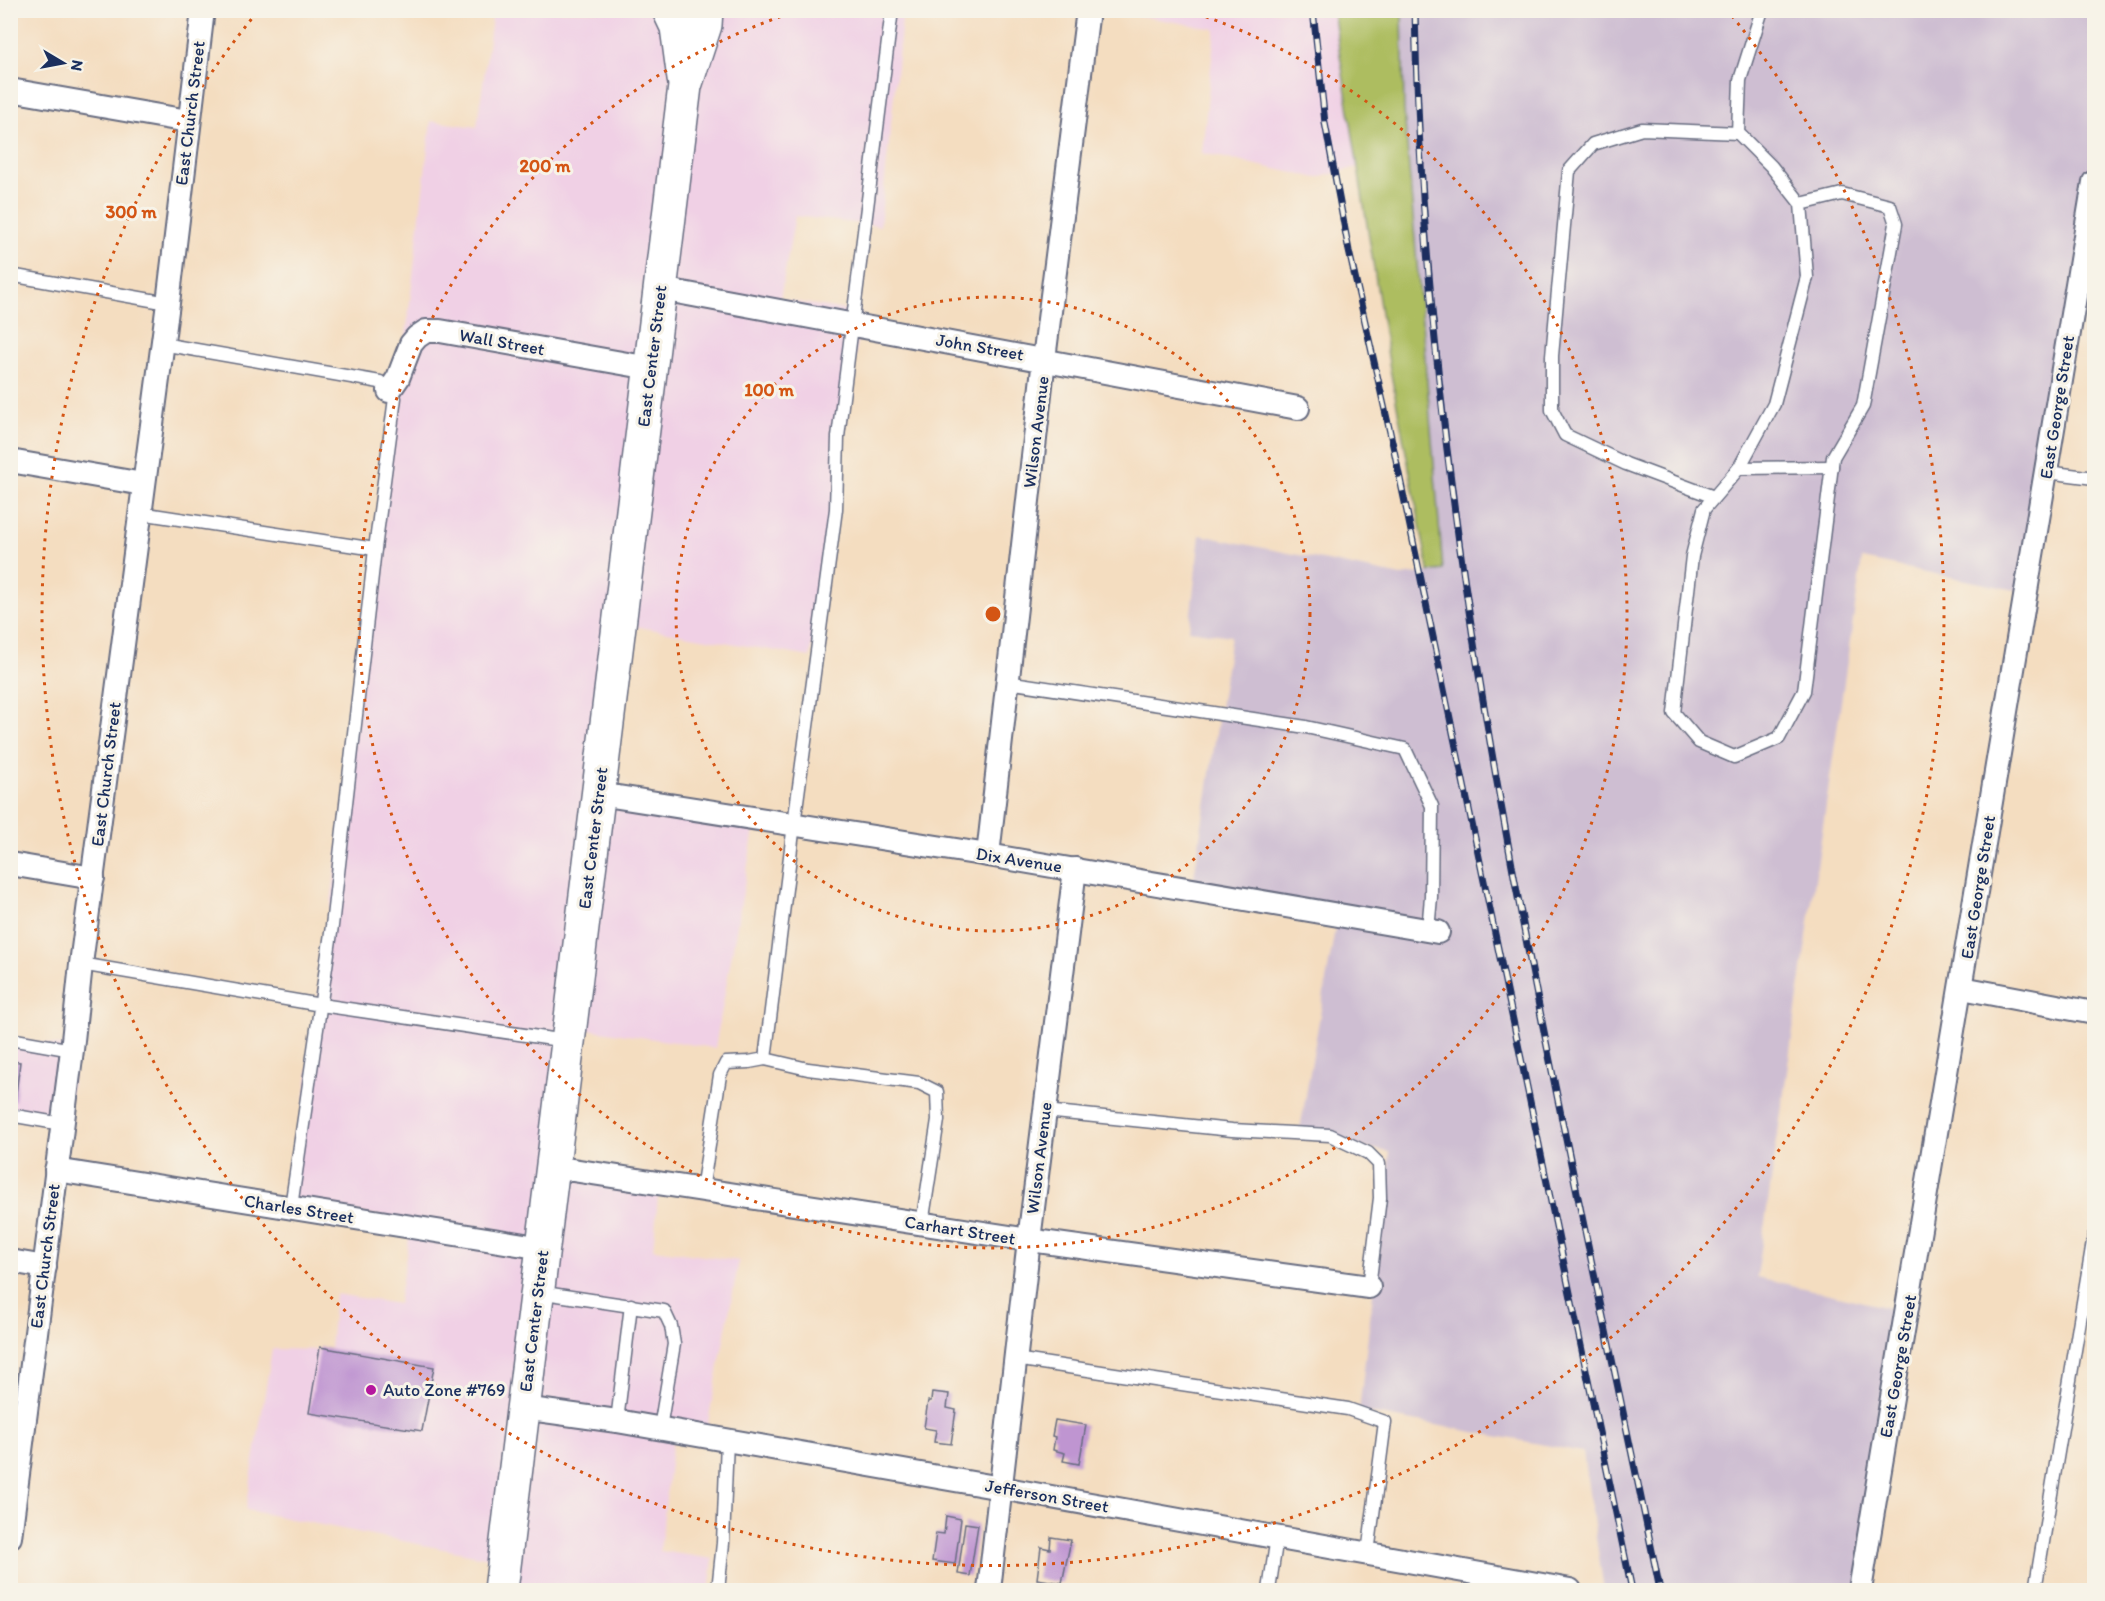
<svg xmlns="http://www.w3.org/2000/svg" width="2105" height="1601" font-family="Itim,sans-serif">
	<rect width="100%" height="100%" fill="#f7f3e8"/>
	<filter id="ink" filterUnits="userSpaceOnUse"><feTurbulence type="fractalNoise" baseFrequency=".0167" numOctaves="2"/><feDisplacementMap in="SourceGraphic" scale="12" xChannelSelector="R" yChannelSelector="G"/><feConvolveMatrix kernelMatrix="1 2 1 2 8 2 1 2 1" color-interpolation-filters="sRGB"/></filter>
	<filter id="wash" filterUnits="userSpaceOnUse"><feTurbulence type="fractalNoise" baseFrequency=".008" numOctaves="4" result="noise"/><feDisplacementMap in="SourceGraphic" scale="24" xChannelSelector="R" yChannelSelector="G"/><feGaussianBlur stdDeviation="1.35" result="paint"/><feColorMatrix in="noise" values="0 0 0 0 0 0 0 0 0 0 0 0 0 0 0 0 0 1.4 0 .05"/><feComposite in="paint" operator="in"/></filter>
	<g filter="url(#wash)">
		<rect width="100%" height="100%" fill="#f4ddc0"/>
		<!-- built -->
		<g fill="#f0d0e5">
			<polygon points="493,11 903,11 880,226 795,216 780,299 862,313 810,657 622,624 603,791 757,814 715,1048 573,1027 553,1164 660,1176 653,1249 739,1261 706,1433 674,1429 660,1551 713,1559 709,1590 493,1590 494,1559 246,1510 272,1349 330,1350 335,1294 398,1304 412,1221 291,1202 399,396 431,121 477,127"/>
			<polygon points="1112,11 1333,11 1358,167 1317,178 1202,153 1215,29"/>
			<polygon points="10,1038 77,1048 65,1125 11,1117"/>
		</g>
		<!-- industrial -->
		<polygon fill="#cebed2" points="1402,11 2094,11 2094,205 2030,593 1862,559 1757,1277 1910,1313 1864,1590 1604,1590 1583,1452 1359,1411 1390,1152 1299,1135 1338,912 1193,884 1231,636 1189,630 1200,535 1401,576 1443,570 1404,110"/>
		<!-- green -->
		<polygon fill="#adbd60" stroke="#64765f" stroke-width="1.5" points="1333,11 1402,11 1404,110 1443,570 1429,572 1390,369"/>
		<g id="blocks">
			<!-- building -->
			<g fill="#bf95d1">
				<polygon points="10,1061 20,1062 15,1101 10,1100"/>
				<polygon points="320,1347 434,1367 422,1431 309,1413"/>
				<polygon points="932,1392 949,1394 947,1408 956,1410 951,1444 934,1442 936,1430 924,1428 928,1401 931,1401"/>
				<polygon points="1055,1420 1086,1425 1079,1464 1063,1461 1065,1453 1053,1450 1055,1437 1052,1436"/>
				<polygon points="946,1516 961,1519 955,1564 932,1561 936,1533 944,1534"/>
				<polygon points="965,1523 978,1525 970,1576 958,1574"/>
				<polygon points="1051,1537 1071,1540 1062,1583 1037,1579 1041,1547 1050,1549"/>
			</g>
		</g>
	</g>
	<g filter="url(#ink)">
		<use href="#blocks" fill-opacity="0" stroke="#676c80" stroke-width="1.5"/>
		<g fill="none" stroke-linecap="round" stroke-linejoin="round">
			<defs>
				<g id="service">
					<polyline points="1762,10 1740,80 1738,133 1771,166 1801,204 1807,277 1774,404 1739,468 1704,509 1692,556 1674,713 1699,742 1734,757 1779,738 1804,691 1833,457 1863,406 1896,224 1890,206 1842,194 1801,204"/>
					<polyline points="10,275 168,303"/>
					<polyline points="162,344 380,382 395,398 375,549 332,926 291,1207"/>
					<polyline points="1739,468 1832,467"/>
					<polyline points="2047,472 2094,478"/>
					<polyline points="1714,497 1626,464 1565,435 1552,410 1552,356 1569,171 1593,144 1642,129 1738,133"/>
					<polyline points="140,513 375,549"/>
					<polyline points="1007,682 1306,727 1405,749 1432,806 1431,897 1428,930"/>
					<polyline points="81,964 321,1005 566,1041"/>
					<polyline points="10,1039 72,1050"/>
					<polyline points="765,1059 808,1069 919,1083 937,1092 938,1120 922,1224"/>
					<polyline points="1045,1111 1232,1130 1330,1135 1368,1153 1379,1164 1380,1198 1369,1287"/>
					<polyline points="10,1115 62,1124"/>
					<polyline points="702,1190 720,1075 726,1063 749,1062 765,1059 794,824 836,509 838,437 892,10"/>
					<polyline points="538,1292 664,1311 671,1326 674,1344 660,1428"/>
					<polyline points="1015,1359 1348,1409 1385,1422 1368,1553"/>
					<polyline points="617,1421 631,1305"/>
					<polyline points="718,1590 723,1543 727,1440"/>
					<polyline points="1269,1590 1277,1537"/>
					<polyline points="2035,1590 2094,1236"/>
				</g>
				<g id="minor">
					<polyline points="10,90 188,121"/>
					<polyline points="661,289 1298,408"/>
					<polyline points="389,391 398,378 411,344 417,337 426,331 440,331 650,368"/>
					<polyline points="10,461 143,484"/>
					<polyline points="599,794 988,855 1438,932"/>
					<polyline points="988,855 1044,359 1088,10"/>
					<polyline points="10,864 93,878"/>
					<polyline points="1962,988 2094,1013"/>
					<polyline points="553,1167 1029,1240 1369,1287"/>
					<polyline points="56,1170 543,1248"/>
					<polyline points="10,1261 45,1267"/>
					<polyline points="523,1408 617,1421 1001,1488 1570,1590"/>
					<polyline points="10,1537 72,1050 81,964 168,303 203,10"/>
					<polyline points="989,1590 1029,1240 1075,869"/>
					<polyline points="1860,1590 2094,182"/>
				</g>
				<g id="primary">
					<polyline points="669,10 677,27 684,79"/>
					<polyline points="501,1590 685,86 705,25 706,10"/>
				</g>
			</defs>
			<!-- service casing -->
			<use href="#service" stroke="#676c80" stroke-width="15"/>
			<!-- minor casing -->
			<use href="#minor" stroke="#676c80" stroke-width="26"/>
			<!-- primary casing -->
			<use href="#primary" stroke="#676c80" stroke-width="36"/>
			<!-- service -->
			<use href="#service" stroke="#fff" stroke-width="12"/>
			<!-- minor -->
			<use href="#minor" stroke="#fff" stroke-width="22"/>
			<!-- primary -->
			<use href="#primary" stroke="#fff" stroke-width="33"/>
			<defs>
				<g id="rail">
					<polyline points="1313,10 1325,123 1349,251 1394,450 1632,1590"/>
					<path d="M1415 10C1424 546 1554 1069 1660 1590"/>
				</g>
			</defs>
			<!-- rail casing -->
			<use href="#rail" stroke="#1b2f5e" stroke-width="7"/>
			<!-- rail -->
			<use href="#rail" stroke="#f7f3e8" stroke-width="4.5" stroke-dasharray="14" stroke-linecap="butt"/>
		</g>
	</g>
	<!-- distance rings -->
	<g fill="none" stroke="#d45514" stroke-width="3" stroke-dasharray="3 6">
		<circle cx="993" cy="614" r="317"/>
		<path d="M1189 11A634 634 0 1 1 797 11"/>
		<path d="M1732 16A951 951 0 1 1 254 16"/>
	</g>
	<!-- markers -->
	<circle fill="#b5179e" stroke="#f7f3e8" stroke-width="2" cx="371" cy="1390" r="6"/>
	<g text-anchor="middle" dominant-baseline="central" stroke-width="6" stroke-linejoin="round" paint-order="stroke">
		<!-- street labels -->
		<g font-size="18" fill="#1b2f5e" stroke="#f7f3e8">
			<text transform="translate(190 113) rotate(-83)">East Church Street</text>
			<text transform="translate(502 342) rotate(10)">Wall Street</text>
			<text transform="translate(980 347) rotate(10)">John Street</text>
			<text transform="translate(652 356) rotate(-83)">East Center Street</text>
			<text transform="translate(2057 407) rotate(-81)">East George Street</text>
			<text transform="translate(1036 432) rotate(-83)">Wilson Avenue</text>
			<text transform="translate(106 774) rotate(-83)">East Church Street</text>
			<text transform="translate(593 838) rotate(-83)">East Center Street</text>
			<text transform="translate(1019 860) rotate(9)">Dix Avenue</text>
			<text transform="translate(1978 887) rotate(-81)">East George Street</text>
			<text transform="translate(1039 1158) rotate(-83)">Wilson Avenue</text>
			<text transform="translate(299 1209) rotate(9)">Charles Street</text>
			<text transform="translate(960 1230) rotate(9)">Carhart Street</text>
			<text transform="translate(45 1256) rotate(-83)">East Church Street</text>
			<text transform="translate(534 1321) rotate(-83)">East Center Street</text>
			<text transform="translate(1898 1366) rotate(-80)">East George Street</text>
			<text transform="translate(1047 1496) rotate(10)">Jefferson Street</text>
		</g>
		<!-- poi labels -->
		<g font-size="18" fill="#1b2f5e" stroke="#f7f3e8" text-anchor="start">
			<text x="383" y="1390">Auto Zone #769</text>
		</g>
	</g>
	<circle cx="993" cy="614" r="9" fill="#d45514" stroke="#f7f3e8" stroke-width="3"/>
	<g font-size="18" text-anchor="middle" font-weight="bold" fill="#d45514" stroke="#f7f3e8" stroke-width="6" stroke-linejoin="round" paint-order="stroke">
		<text x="545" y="172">200 m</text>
		<text x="131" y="218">300 m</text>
		<text x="769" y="396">100 m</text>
	</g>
	<!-- margin -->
	<rect width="2105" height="1601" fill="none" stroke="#f7f3e8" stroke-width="36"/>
	<!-- north arrow -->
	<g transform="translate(63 63) rotate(100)" stroke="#f7f3e8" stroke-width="4.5" paint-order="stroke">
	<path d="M0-4.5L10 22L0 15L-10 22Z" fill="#1b2f5e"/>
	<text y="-9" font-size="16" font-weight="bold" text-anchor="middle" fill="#1b2f5e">N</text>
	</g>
</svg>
